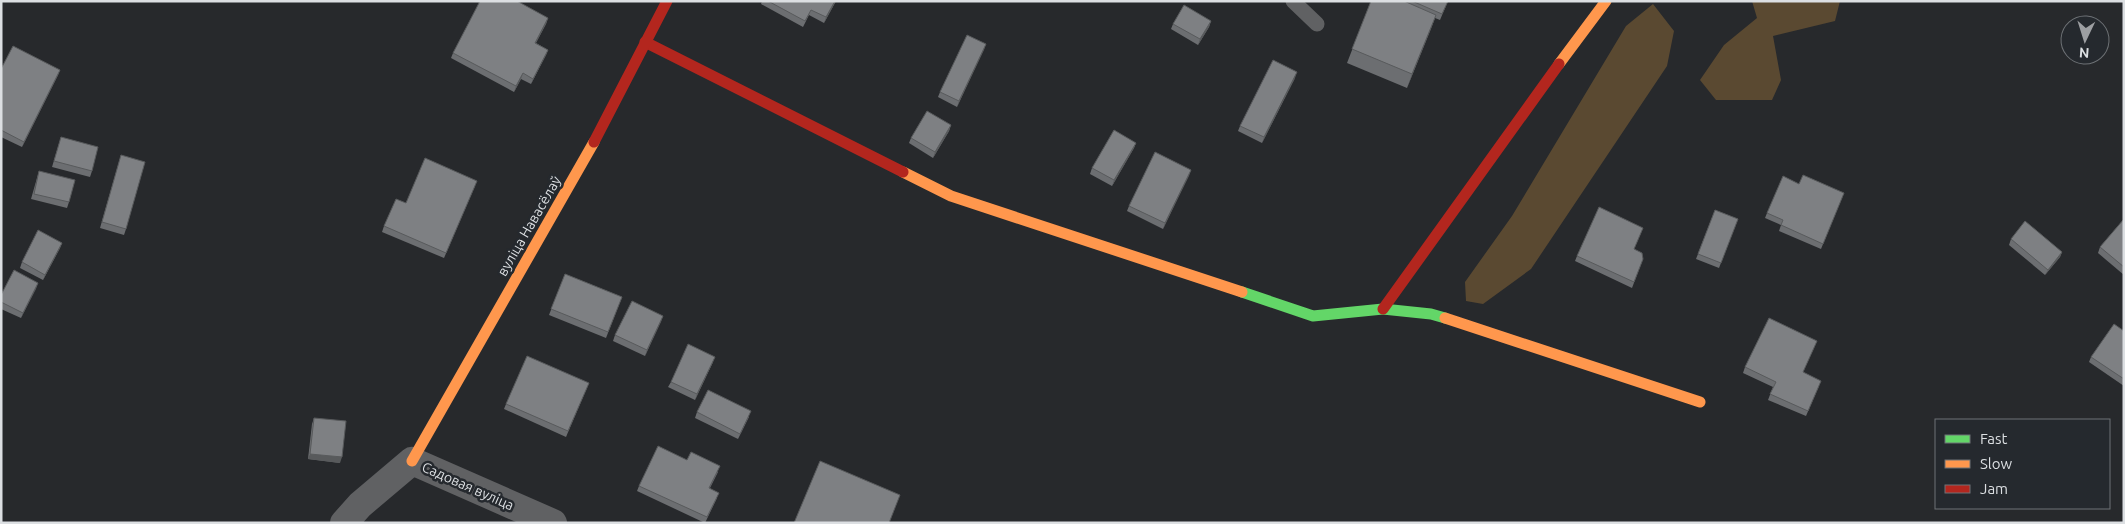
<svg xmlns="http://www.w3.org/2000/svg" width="2125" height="524" font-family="Ubuntu,sans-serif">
	<rect width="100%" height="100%" fill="#27292c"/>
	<!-- forest -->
	<g fill="#5a4931">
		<polygon points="1752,1 1840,1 1835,21 1773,36 1781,80 1772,100 1716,100 1700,80 1724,45 1757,18"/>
		<polygon points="1653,4 1674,31 1667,66 1531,269 1483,304 1466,301 1465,282 1512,216 1626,26"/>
	</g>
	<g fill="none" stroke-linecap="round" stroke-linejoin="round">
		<!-- lane -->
		<polyline stroke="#606163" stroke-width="15" points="1293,1 1317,24"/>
		<!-- street -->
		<polyline stroke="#606163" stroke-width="28" points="344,523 360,505 412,461 553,523"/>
		<!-- fast -->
		<polyline stroke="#63d668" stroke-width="11" points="1242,292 1313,316 1383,309 1431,314 1445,318"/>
		<!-- slow -->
		<g stroke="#ff974d" stroke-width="11">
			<polyline points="1559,64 1606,1"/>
			<polyline points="903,172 951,196 1242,292"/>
			<polyline points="1445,318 1700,402"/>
			<polyline points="412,461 594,142"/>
		</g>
		<!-- jam -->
		<g stroke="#b3261e" stroke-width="11">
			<polyline points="645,42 903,172"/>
			<polyline points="594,142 667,1"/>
			<polyline points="1383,309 1559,64"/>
		</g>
	</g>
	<!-- wall -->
	<g fill="#6c6e71">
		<polygon points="762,1 836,1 824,23 809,15 803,27 761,4"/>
		<polygon points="1371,1 1448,1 1440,20 1435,18 1407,88 1347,63"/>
		<polygon points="548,18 546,24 536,43 548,50 546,55 531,84 521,79 514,92 451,58 453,53"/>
		<polygon points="1211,21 1209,27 1198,45 1171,29 1173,24"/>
		<polygon points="986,44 957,107 938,97 940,92"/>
		<polygon points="1,69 60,70 58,75 22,147 1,137"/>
		<polygon points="1295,78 1262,143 1238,131 1240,126"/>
		<polygon points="951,125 949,131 933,158 909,143 911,138"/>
		<polygon points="61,137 92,171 90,177 52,167"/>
		<polygon points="1136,143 1134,148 1112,186 1090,174 1092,168"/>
		<polygon points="121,155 126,229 124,235 100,228"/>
		<polygon points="1191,170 1163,229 1127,211 1129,206"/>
		<polygon points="39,171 69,202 67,208 31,199"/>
		<polygon points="1799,184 1844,193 1821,249 1779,231 1781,225 1765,218 1767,213"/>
		<polygon points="475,186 444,258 382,232 384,226 406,203"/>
		<polygon points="1715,210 1738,219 1719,268 1696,259"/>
		<polygon points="2124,219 2124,275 2098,253 2100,247"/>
		<polygon points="1643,228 1634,249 1643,259 1632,288 1575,261 1577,256"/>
		<polygon points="2011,239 2062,252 2060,257 2045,275 2009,245"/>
		<polygon points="62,243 60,248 43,280 20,268 22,262"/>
		<polygon points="565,274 622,297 606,338 549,315"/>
		<polygon points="38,283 21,318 1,309 1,295"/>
		<polygon points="663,316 645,356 613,341 615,335"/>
		<polygon points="2124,331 2124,386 2089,362 2091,357"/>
		<polygon points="1817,341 1803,372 1819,386 1806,416 1768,400 1773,387 1743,373 1745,367"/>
		<polygon points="713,362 695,400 668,387 671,382"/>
		<polygon points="589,383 566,437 504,409 506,404"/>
		<polygon points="697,412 749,417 738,439 695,418"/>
		<polygon points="314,418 340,463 308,459 312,424"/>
		<polygon points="687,460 718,472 710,488 717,498 705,523 637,491 639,486"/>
	</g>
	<!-- shaded-wall -->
	<g fill="#585a5c">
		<polygon points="835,1 836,1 824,23 826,17"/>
		<polygon points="1436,15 1431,29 1407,88 1412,74"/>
		<polygon points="548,18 546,24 533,48 535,43"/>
		<polygon points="1211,21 1209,27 1198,45 1200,39"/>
		<polygon points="986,44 984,50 957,107 959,101"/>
		<polygon points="548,50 546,55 531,84 533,79"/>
		<polygon points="60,70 58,75 22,147 24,142"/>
		<polygon points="1297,72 1295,78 1262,143 1264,137"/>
		<polygon points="523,73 521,79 514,92 516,86"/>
		<polygon points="951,125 949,131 933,158 935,152"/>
		<polygon points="1136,143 1134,148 1112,186 1114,180"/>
		<polygon points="1191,170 1189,176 1163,229 1165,223"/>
		<polygon points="62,243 60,248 43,280 45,275"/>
		<polygon points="2062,252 2060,257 2045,275 2048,270"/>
		<polygon points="38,283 36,289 21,318 23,313"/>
		<polygon points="663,316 661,322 645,356 647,350"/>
		<polygon points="715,357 713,362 695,400 697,394"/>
		<polygon points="310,454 342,457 340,463 308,459"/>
	</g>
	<!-- building -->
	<g fill="#7e8083" stroke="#585a5c">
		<polygon points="480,1 517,1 548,18 535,43 548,50 533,79 523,73 516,86 453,53"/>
		<polygon points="768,1 835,1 826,17 811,10 805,21"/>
		<polygon points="1371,1 1404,1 1436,15 1412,74 1352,49"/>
		<polygon points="1412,1 1448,1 1442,14"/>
		<polygon points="1184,5 1211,21 1200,39 1173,24"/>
		<polygon points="967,35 986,44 959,101 940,92"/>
		<polygon points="13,46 60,70 24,142 1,130 1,69"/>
		<polygon points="1273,60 1297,72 1264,137 1240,126"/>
		<polygon points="927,111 951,125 935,152 911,138"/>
		<polygon points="1114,130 1136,143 1114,180 1092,168"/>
		<polygon points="61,137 98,147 92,171 54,161"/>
		<polygon points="1155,152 1191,170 1165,223 1129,206"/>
		<polygon points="121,155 145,162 126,229 102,222"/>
		<polygon points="425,158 477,181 446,253 384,226 396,199 406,203"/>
		<polygon points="39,171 75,180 69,202 34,194"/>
		<polygon points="1803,175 1844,193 1823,244 1781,225 1783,220 1767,213 1783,176 1799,184"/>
		<polygon points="1599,207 1643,228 1634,249 1642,253 1643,259 1634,282 1577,256"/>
		<polygon points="1715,210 1738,219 1721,263 1698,254"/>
		<polygon points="2124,219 2124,267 2100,247"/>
		<polygon points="2025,221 2062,252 2048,270 2011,239"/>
		<polygon points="38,230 62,243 45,275 22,262"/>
		<polygon points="14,270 38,283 23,313 1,302 1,295"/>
		<polygon points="565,274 622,297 608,332 551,309"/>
		<polygon points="632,301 663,316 647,350 615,335"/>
		<polygon points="1769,318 1817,341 1803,372 1821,381 1808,411 1770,394 1776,382 1745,367"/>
		<polygon points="2114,324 2124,331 2124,379 2091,357"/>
		<polygon points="688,344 715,357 697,394 671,382"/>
		<polygon points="527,356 589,383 568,431 506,404"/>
		<polygon points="708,390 751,411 740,434 697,412"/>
		<polygon points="314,418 346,421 342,457 310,454"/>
		<polygon points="658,446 687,460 691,452 720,466 709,488 719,493 707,517 639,486"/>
		<polygon points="820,461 900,495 889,523 794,523"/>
	</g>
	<g text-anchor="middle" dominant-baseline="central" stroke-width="5" stroke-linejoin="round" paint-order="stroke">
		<!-- street labels -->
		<g font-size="14" fill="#dcdfe2" stroke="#25292e">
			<text transform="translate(529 226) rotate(-60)">вуліца Навасёлаў</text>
			<text transform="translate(468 486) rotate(24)">Садовая вуліца</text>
		</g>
	</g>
	<!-- border -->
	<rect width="2125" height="524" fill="none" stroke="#dcdfe2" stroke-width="5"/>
	<!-- legend -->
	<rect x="1935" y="419" width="175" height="90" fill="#25292e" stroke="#6e7276"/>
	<rect x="1945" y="435" width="25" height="8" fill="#63d668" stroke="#6e7276"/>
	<text x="1980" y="444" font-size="15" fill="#dcdfe2">Fast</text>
	<rect x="1945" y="460" width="25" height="8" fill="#ff974d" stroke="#6e7276"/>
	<text x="1980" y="469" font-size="15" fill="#dcdfe2">Slow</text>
	<rect x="1945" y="485" width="25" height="8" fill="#b3261e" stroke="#6e7276"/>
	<text x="1980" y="494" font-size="15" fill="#dcdfe2">Jam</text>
	<!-- north arrow -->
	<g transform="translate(2085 40) rotate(184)"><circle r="24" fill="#25292e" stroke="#6e7276"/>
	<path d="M0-4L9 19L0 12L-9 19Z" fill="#9d9fa2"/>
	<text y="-8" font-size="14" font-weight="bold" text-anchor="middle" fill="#dcdfe2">N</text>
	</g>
</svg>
